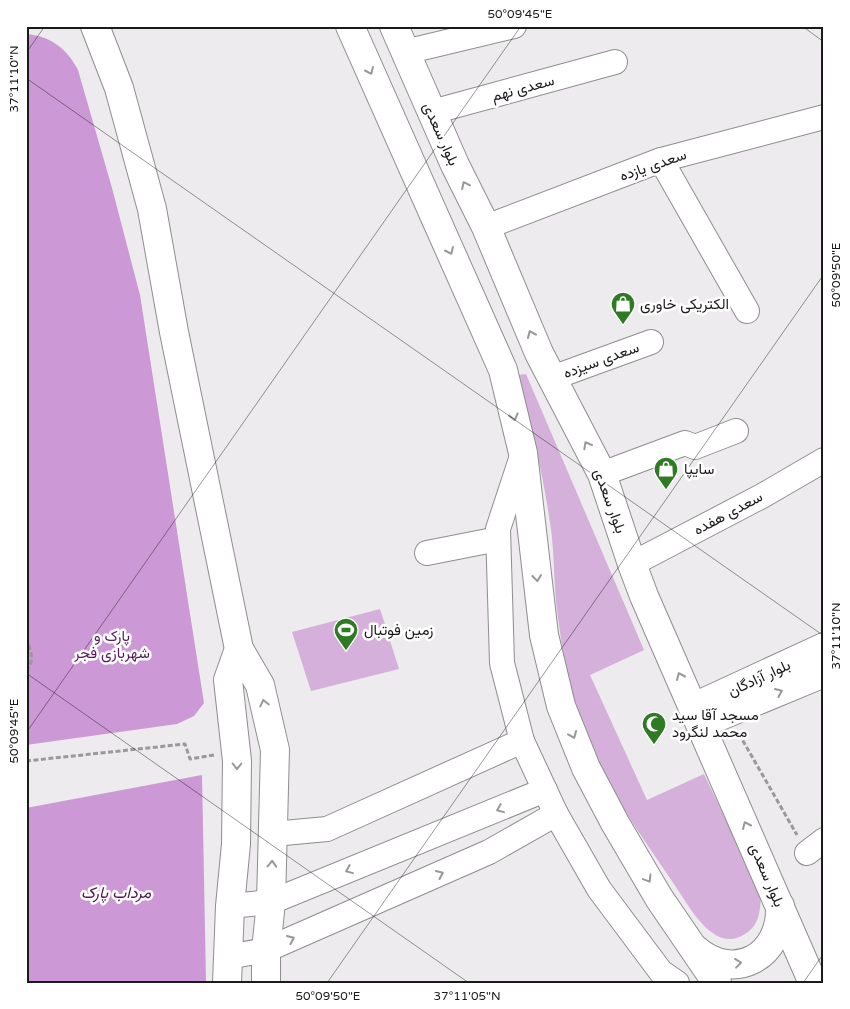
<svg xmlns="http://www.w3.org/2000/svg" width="850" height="1009" font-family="'Varela Round',Vazirmatn,sans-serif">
	<rect width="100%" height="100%" fill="#edebed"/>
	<!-- green -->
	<g fill="#d4b0da">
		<path d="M526 374 644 650 590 675 647 800 704 774 761 894C760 910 760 925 745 934 716 953 693 913 680 893 642 836 593 772 575 706 566 672 560 636 556 602 554 580 554 559 552 537 545 482 532 429 518 375Z"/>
		<polygon points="380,609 399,669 311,691 292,632"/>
	</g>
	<!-- water -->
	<g fill="#cc98d5">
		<path d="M26 34C51 36 67 49 78 70L112 188 140 295 204 703 194 716 177 724 26 745Z"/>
		<polygon points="202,775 206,983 26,983 26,808"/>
	</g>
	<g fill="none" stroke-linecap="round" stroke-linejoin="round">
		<defs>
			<g id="minor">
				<polyline points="405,52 514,26"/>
				<polyline points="432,112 615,62"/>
				<polyline points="661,160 747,311"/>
				<polyline points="486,227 661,160 824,117"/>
				<polyline points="552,378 651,342"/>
				<polyline points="602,474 685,443 695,447 736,431"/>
				<polyline points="427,553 498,539"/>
				<polyline points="632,564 762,496 824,460"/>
				<polyline points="522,741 556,814 599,889 661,972 677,983"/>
				<polyline points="273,834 327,829 522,741 502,663 498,529 523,453"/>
				<polyline points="807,853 824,840"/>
				<polyline points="230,906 271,902 545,790"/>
				<polyline points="228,957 266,950 489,852 556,814"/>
			</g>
			<g id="tertiary">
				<polyline points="95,26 119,88 152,209 174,332 239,649"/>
				<polyline points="227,983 230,906 236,844 237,761 228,680 239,649 260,685 275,750 271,902 266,950 266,983"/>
			</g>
			<g id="trunk">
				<polyline points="350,26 503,370 523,453 544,635 561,706 586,768 615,823 659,898 717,983"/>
				<polyline points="394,26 455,165 486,227 539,353 602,474 632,564 644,596 813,983"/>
				<polyline points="694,707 824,647"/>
				<polyline points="701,724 824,673"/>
				<path d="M695 949C734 983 782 957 780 906"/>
			</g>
		</defs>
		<!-- minor casing -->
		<use href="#minor" stroke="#8f8d8f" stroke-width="26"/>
		<!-- tertiary casing -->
		<use href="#tertiary" stroke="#8f8d8f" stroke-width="30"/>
		<!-- trunk casing -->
		<use href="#trunk" stroke="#8f8d8f" stroke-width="30"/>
		<!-- path -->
		<g stroke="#9a989a" stroke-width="3" stroke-dasharray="5 2.5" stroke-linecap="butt">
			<path d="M26 638C30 649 36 662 26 670"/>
			<polyline points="739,734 797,835"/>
			<polyline points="26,761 185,744 190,759 214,755"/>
		</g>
		<!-- minor -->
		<use href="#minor" stroke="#fff" stroke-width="24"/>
		<!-- tertiary -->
		<use href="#tertiary" stroke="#fff" stroke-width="28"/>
		<!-- trunk -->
		<use href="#trunk" stroke="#fff" stroke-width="28"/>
	</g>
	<!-- one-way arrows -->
	<defs><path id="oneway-chevron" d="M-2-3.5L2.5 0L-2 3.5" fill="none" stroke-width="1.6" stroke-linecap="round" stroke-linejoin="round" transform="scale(1.25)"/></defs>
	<g stroke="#989898">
		<use href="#oneway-chevron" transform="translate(370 71) rotate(66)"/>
		<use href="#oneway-chevron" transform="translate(465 185) rotate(-116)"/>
		<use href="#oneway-chevron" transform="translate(450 251) rotate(66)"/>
		<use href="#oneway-chevron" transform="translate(531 334) rotate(-113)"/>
		<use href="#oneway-chevron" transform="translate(514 417) rotate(76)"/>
		<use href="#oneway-chevron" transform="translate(587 445) rotate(-118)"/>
		<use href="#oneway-chevron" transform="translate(537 578) rotate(83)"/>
		<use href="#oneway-chevron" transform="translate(680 676) rotate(-114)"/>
		<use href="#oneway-chevron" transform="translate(779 692) rotate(-23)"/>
		<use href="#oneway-chevron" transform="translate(264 703) rotate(-103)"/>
		<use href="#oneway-chevron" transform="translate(573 735) rotate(68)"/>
		<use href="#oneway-chevron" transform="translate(237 766) rotate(90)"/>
		<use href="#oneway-chevron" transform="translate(500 809) rotate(158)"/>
		<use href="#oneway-chevron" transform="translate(746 825) rotate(-114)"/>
		<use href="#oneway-chevron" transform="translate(272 864) rotate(-88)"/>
		<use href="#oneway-chevron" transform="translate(349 870) rotate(158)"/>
		<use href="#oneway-chevron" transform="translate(440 874) rotate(-24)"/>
		<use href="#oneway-chevron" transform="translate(648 879) rotate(59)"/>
		<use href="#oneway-chevron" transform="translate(291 939) rotate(-24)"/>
		<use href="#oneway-chevron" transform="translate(738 963) rotate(-7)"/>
	</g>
	<!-- ticks -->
	<path fill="none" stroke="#1a1a1b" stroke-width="1" stroke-opacity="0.45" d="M802 26 824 42M26 53 45 26M26 78 824 636M26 673 469 983M26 733 521 26M327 983 824 274M803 983 824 953"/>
	<!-- icons -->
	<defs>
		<symbol id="shop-pin" viewBox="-11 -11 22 30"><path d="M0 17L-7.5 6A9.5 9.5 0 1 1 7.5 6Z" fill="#2e7b23" stroke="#fff"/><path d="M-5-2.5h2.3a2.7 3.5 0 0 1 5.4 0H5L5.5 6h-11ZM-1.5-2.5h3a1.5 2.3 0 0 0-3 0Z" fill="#fff"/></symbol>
		<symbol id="stadium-pin" viewBox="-11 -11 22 30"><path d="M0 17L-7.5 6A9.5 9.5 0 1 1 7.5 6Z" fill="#2e7b23" stroke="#fff"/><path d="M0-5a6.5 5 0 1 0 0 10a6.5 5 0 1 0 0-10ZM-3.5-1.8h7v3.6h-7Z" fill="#fff"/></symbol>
		<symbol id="mosque-pin" viewBox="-11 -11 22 30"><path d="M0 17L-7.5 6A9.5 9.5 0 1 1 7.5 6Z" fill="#2e7b23" stroke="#fff"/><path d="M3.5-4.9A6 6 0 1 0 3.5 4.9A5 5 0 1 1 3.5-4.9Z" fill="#fff"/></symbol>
	</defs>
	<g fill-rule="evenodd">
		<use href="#shop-pin" x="609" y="290" width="28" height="38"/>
		<use href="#shop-pin" x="652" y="455" width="28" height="38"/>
		<use href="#stadium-pin" x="332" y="616" width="28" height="38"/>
		<use href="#mosque-pin" x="640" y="710" width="28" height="38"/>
	</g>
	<g text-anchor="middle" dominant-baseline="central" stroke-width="5" stroke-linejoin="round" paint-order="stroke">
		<!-- street labels -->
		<g font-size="15" fill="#1a1a1b" stroke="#fff">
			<text transform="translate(523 88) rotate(-15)">سعدی نهم</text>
			<text transform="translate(441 134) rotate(66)">بلوار سعدی</text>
			<text transform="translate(653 165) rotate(-19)">سعدی یازده</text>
			<text transform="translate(601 360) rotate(-20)">سعدی سیزده</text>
			<text transform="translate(610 501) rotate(70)">بلوار سعدی</text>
			<text transform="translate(728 513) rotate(-28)">سعدی هفده</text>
			<text transform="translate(759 678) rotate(-25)">بلوار آزادگان</text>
			<text transform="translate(767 875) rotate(67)">بلوار سعدی</text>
		</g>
		<!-- poi labels -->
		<g font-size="15" fill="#1a1a1b" stroke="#fff" text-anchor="start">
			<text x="640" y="304">الکتریکی خاوری</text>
			<text x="684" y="469">سایپا</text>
			<text x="364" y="630">زمین فوتبال</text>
			<text x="672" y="715">مسجد آقا سید<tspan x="672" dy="17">محمد لنگرود</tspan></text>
		</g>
		<!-- park labels -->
		<g font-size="15" fill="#561861" stroke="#fff">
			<text x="112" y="636">پارک و<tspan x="112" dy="17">شهربازی فجر</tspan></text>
		</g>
		<!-- water labels -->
		<g font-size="16" font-style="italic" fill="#50115b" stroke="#fff">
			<text x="116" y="893">مرداب پارک</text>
		</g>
	</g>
	<!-- border -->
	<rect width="850" height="1009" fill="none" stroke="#ffffff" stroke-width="55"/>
	<rect x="28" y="28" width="794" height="954" fill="none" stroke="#1a1a1b" stroke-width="2"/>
	<g font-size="12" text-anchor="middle" fill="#1a1a1b">
		<text x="520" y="18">50°09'45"E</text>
		<text transform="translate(14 79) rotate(-90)" y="4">37°11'10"N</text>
		<text transform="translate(836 275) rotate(-90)" y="4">50°09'50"E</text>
		<text transform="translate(836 636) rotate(-90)" y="4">37°11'10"N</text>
		<text transform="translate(14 731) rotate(-90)" y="4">50°09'45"E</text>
		<text x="328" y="1000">50°09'50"E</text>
		<text x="467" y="1000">37°11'05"N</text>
	</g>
</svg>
